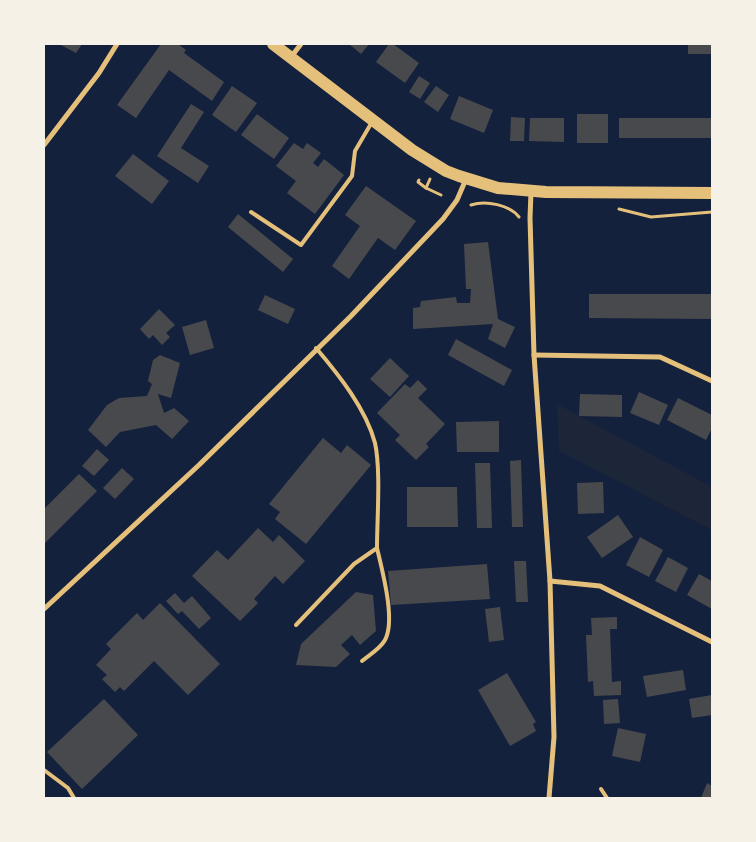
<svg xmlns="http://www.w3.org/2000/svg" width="756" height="842" font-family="'Playfair Display',serif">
	<rect width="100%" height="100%" fill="#14213d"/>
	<!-- green -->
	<polygon fill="#1d2539" points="557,404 712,487 712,530 559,451"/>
	<!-- building -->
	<g fill="#48494c">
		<polygon points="59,44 82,44 76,53"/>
		<polygon points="161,44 178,44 186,50 184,53 224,82 212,101 169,70 136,118 117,105"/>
		<polygon points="349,44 369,44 361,54"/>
		<polygon points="389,44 393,44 419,63 405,83 376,62"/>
		<rect x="688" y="44" width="24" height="10"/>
		<polygon points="419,76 430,83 420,99 409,92"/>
		<polygon points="232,86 257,103 236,132 212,115"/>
		<polygon points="436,86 449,95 438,112 424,102"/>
		<polygon points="459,96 493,110 484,133 450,119"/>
		<polygon points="191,104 204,112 181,148 209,166 198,183 157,156"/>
		<polygon points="257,114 289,138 274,159 241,135"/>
		<rect x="577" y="114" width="31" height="29"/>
		<polygon points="511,117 525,118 524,141 510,141"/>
		<polygon points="530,118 564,118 564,142 529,141"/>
		<rect x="619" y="118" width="93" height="20"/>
		<polygon points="294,143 303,149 307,143 321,153 313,163 318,167 324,159 344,175 315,214 287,193 296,181 276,166"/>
		<polygon points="133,154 169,181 152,204 115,176"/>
		<polygon points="366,186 416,221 395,250 378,238 349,279 332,266 360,226 345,215"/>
		<polygon points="238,214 293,259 283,272 228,227"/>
		<polygon points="488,242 498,319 515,327 505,348 488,339 493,324 413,329 413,308 420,307 421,301 456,297 457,303 470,303 471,289 466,289 464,244"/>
		<polygon points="589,294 712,294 712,319 589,318"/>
		<polygon points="265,295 295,309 288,324 258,310"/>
		<polygon points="159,309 175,325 166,333 170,337 162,345 153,335 149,339 140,329"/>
		<polygon points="206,320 214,348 190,355 182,327"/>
		<polygon points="456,339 512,370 504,386 448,355"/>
		<polygon points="160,355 180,363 171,398 158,394 164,413 174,408 189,421 172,439 156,425 120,432 106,447 88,430 107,405 119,398 147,396 152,384 148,381 153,360"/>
		<polygon points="390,358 409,376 390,397 370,379"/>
		<polygon points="418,380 427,389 418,398 445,424 426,444 429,447 416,460 395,440 400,435 377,413 405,384 410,388"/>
		<polygon points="639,392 668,405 659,425 630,413"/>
		<polygon points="580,394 622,395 622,417 579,416"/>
		<polygon points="678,398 712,415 712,428 706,440 667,420"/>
		<polygon points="499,421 499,452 457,452 456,422"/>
		<polygon points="323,438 341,453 347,445 371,465 306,544 275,519 280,512 269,504"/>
		<polygon points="97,449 109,460 94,476 82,466"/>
		<polygon points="521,460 523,527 512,527 510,461"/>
		<polygon points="475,463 490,463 492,528 477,528"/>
		<polygon points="122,468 134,479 115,499 103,488"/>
		<polygon points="79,474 97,491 44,544 44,509"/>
		<polygon points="603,482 604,513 578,514 577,483"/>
		<polygon points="407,487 457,487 458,527 407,527"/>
		<polygon points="618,515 633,537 602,558 587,537"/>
		<polygon points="258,528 273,542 279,535 305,561 283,584 275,576 254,599 258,603 240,621 192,576 217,550 228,560"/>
		<polygon points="640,537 663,550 649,577 626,565"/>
		<polygon points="668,557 688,568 676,592 655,581"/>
		<polygon points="514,561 526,561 528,602 516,602"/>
		<polygon points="487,564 490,599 391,605 388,571"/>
		<polygon points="699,574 712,581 712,609 687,595"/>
		<polygon points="356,592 373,595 376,631 360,645 352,635 341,645 350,654 336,667 296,665 301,644"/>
		<polygon points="175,593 184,603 192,596 211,618 199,629 182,611 178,614 166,601"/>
		<polygon points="160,603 220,664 188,695 154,661 124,691 120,687 115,692 102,679 107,675 96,665 111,649 106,644 137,613 143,620"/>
		<polygon points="500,607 504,640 489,642 485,609"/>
		<polygon points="617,617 617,629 610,629 612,682 621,681 621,695 594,696 593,681 588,682 586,635 592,635 591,618"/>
		<polygon points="683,670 686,690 647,697 643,676"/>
		<polygon points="507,673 536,722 533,724 536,731 510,746 478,690"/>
		<polygon points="712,695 712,715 692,718 689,699"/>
		<polygon points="104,699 138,735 82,789 47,752"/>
		<polygon points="618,699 620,723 604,724 603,700"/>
		<polygon points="618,728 646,734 640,762 612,756"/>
		<polygon points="707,783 712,786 712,798 701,798"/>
	</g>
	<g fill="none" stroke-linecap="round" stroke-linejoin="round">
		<!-- path -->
		<g stroke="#e5c07b" stroke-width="3">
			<polyline points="430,179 426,188 441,195"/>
			<polyline points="419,180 418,182 426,188"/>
			<path d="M471 205C486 200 510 205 519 217"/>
			<polyline points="619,209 651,217 712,212"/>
		</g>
		<!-- service -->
		<g stroke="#e5c07b" stroke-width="4">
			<polyline points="251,212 301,245 352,176 355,151 372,122"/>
			<path d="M316 348C339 375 366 409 375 443 381 470 377 519 377 548"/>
			<path d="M296 625 354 564 377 548C382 570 396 620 385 640 380 649 369 655 362 661"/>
			<polyline points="44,770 68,788 74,798"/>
			<polyline points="601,789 607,798"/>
		</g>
		<!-- minor -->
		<g stroke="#e5c07b" stroke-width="5">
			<polyline points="291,57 301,44"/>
			<polyline points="44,145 99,73 117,44"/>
			<polyline points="531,192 530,218 534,355 550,581 554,737 549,798"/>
			<polyline points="534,355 660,357 712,381"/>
			<polyline points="550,581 600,586 712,642"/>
			<polyline points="44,609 199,465 351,316 443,219 457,200 466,179"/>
		</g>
		<!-- primary -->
		<polyline stroke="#e5c07b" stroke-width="12" points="273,44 412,150 446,171 459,176 498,188 546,192 712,193"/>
	</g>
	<!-- border -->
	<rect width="756" height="842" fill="none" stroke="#f6f1e7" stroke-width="90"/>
</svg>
